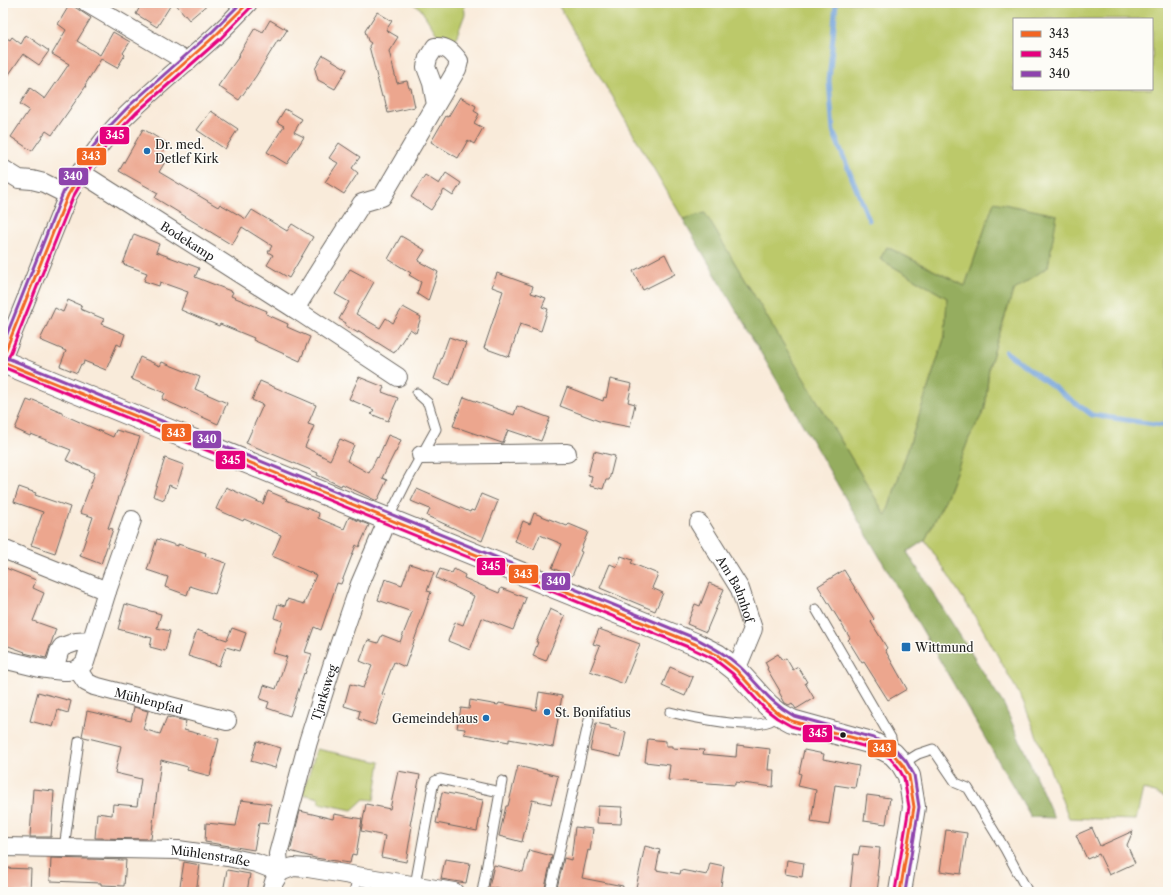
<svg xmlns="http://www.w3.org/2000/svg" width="1171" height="895" font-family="'Libre Caslon Text',serif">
	<rect width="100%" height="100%" fill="#fdfcf7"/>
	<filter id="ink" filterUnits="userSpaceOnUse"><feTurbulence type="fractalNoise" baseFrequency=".025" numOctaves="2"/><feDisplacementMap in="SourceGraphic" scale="8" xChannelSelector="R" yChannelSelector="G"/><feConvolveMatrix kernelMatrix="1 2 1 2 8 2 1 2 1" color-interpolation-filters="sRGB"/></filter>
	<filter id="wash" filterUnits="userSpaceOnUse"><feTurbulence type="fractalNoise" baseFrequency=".012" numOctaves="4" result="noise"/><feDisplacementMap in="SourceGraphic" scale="16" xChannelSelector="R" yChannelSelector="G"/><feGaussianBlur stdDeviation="0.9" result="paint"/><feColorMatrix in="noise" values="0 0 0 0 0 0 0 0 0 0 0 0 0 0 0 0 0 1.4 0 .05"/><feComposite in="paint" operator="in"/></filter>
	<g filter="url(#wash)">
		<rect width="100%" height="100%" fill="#f9ebda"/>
		<!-- green -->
		<g fill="#bcc96b" stroke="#6c7244" fill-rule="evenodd">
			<polygon points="411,3 464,3 465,14 453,46 438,36 420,8"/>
			<path d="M557 3H1168V798L1143 789 1136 820 1069 818 1023 701 981 626 925 540 947 496 969 438 985 409 989 367 1013 291 1047 267 994 202 965 286 887 247 880 259 947 298 945 336 886 516 707 217 683 219ZM1014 19H1152V89H1014Z"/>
			<polygon points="317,749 380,762 374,800 364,799 352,810 319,803 319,798 302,794"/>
		</g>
		<!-- forest -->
		<polygon fill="#95ad5f" stroke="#58643e" points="994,202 1057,215 1048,267 1013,291 989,367 985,409 969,438 947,496 925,540 907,552 1004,705 1054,818 1031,817 683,219 705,213 886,516 945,336 947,298 880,259 887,247 965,286"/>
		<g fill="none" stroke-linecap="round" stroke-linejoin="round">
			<!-- stream -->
			<g stroke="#6d9fd8" stroke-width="5">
				<polyline points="836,3 829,81 833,131 869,220"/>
				<polyline points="1006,352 1092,415 1168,426"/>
			</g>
		</g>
		<g id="blocks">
			<!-- building -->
			<g fill="#eca68e">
				<polygon points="142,3 172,3 157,27 136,14"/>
				<polygon points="175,3 209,3 189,20"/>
				<polygon points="70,4 91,18 77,41 100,55 113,32 130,42 123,53 125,55 117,68 101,59 85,85 86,86 52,135 46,131 32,151 11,137 29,110 20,104 30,88 45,99 69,64 52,54 66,30 58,24"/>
				<polygon points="377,12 392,21 386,30 398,37 389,51 397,83 407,81 409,88 411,88 415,107 388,113 384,96 382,97 369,46 371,43 368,41 365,31"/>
				<polygon points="270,20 287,30 280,41 278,40 256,76 239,100 218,86 240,55 239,54 255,28 263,32"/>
				<polygon points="26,35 49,51 39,65 23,54 3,83 3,36 10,40 12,37 21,44"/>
				<polygon points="323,55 347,69 335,89 318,80 315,69"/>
				<polygon points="460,97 476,106 474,111 479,114 474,123 483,128 474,144 468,140 458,158 431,142 446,116 448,117"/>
				<polygon points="285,109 302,119 294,132 304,137 287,164 267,152 284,126 277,122"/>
				<polygon points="211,111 238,129 225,149 197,130"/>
				<polygon points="143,129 168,144 159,159 165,162 159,172 218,207 220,204 246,219 252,210 287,231 292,224 313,237 289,278 267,265 273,255 268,252 272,246 242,227 232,245 155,198 158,193 119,171"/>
				<polygon points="339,143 360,157 352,168 358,173 344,194 325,182 338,163 329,158"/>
				<polygon points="446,173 461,183 453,196 444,190 431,210 411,197 425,175 439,184"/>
				<polygon points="134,234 159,244 156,252 199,268 195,277 233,292 231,296 267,311 266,314 288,324 287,327 310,337 300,361 253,340 254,338 220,324 219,326 181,310 188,292 160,282 159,286 144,281 147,273 123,264"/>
				<polygon points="401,236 425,250 418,261 438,272 428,301 417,294 421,282 409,275 411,273 388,259"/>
				<polygon points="665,254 675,274 643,290 633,271"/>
				<polygon points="350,269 374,282 356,314 380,328 386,318 393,323 403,307 421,317 416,333 410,329 394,353 359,331 358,333 345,325 346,323 339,319 349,302 335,294"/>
				<polygon points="497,273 533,286 531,293 546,298 542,307 548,309 541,331 520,324 509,357 484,348 503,291 492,287"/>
				<polygon points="68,300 82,306 80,309 104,319 101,324 125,334 121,346 117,344 106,370 84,361 83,365 81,364 77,373 60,366 66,351 40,340 55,308 63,312"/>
				<polygon points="449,337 466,343 450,385 434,379"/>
				<polygon points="140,357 160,366 162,362 200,377 195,389 227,403 218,424 162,399 165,393 131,379"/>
				<polygon points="359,377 384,387 382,392 398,398 388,421 371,414 374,410 349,399"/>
				<polygon points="610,379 632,384 628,402 635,404 630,427 599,421 560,406 567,387 603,401 604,397 606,398"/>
				<polygon points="260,381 316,405 308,424 314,426 305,447 330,460 340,439 354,445 347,461 369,473 377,457 378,458 388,435 401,440 396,452 395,452 382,478 387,480 377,501 342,484 341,486 317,475 318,473 246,443 263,405 252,400"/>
				<polygon points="464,397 514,415 517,406 550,418 541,441 508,430 503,443 502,443 453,426"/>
				<polygon points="27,400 32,402 33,400 62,412 62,414 113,437 116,430 140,437 108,528 113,529 101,564 80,556 93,517 80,513 95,473 66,460 71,450 31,434 30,436 15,429"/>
				<polygon points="594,451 615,456 609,480 606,480 603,489 590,486 592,476 588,475"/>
				<polygon points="165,458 184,465 176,488 169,485 164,500 153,496"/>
				<polygon points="19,487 36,493 35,495 70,507 55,553 31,545 43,512 14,502"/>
				<polygon points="226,487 263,504 268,491 287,499 286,500 319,513 318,518 344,529 349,517 369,525 359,547 356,545 341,584 337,583 321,630 314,627 305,652 312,654 305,674 304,673 290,716 267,708 269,702 260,699 264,685 276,689 287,657 273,653 283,621 274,618 278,604 285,606 287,599 304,604 316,575 272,556 281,535 244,519 243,521 216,509"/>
				<polygon points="417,489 470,512 471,510 474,511 481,494 498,501 482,541 427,516 430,509 411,501"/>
				<polygon points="534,513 567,526 569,524 588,532 580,551 582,552 572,576 552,568 562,544 540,535 534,549 515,541 523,521 530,524"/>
				<polygon points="157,539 178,546 178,544 206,553 205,556 226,563 215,594 190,586 187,595 165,587 168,577 147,570"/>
				<polygon points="621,556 633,560 631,563 658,574 652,588 663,593 655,611 600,588 610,564 617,567"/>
				<polygon points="410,564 434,572 427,591 431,592 405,667 394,662 382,694 385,695 375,725 358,719 360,711 344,706 350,684 363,688 372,666 360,661 368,640 378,643 382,635 400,642 412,612 378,600 385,579 402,585"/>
				<polygon points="3,567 36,580 33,588 44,593 33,621 56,629 46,658 24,653 25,652 3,644"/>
				<polygon points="440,569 452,573 454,569 465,575 464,578 499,593 501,588 526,598 513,630 482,618 470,650 448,641 455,622 463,625 474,596 436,578"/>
				<polygon points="844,570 874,619 871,622 887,648 885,650 907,689 888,700 864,662 862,663 848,640 850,638 818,586"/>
				<polygon points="709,583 724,589 706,632 687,624 695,604 700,606"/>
				<polygon points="125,604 161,614 157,628 170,631 165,651 150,647 152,638 118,629"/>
				<polygon points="550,609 565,616 546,661 533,656 538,642 536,642"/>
				<polygon points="232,628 246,633 240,651 226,647 219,666 188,656 197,630 227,640"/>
				<polygon points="599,629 640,644 624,684 590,671 600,646 593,644"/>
				<polygon points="778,654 782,660 786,658 793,670 798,667 807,682 805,683 814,698 796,709 792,703 789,705 785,703 779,692 780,691 767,669 768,668 765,662"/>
				<polygon points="670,667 693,677 685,696 662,686"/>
				<polygon points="38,692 71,701 68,713 58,710 53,727 30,721"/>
				<polygon points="539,692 562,696 553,747 509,739 509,742 464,734 465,729 457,728 461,708 469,709 470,700 498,705 499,703 536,710"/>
				<polygon points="134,707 148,711 143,729 160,734 167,717 186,721 184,730 219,739 210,776 187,770 188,767 161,760 151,839 95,838 97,813 112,815 113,804 137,806 141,779 115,773 121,746 84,737 82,736 87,711 131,721"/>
				<polygon points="596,723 610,726 610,728 626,732 621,757 590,750"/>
				<polygon points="648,739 666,741 666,746 672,746 672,748 704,750 703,754 736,757 737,745 770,749 768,770 774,770 773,787 735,782 735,785 668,780 670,765 645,762"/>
				<polygon points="257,741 281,748 275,768 251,761"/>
				<polygon points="804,750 824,754 823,759 859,766 855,788 835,785 829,825 811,822 816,790 798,786 801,774 799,773"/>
				<polygon points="518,766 558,776 551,804 532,800 522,842 499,836 506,806 508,806"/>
				<polygon points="398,771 420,775 410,825 412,826 406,862 381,857 385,836 361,831 366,804 390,809"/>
				<polygon points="33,789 54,791 51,837 30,837"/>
				<polygon points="442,792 483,800 477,831 436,823"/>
				<polygon points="867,795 890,798 886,824 864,821"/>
				<polygon points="241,800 271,804 268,824 259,823 254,850 205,842 206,823 236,826"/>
				<polygon points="598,806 622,807 621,824 597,823"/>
				<polygon points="300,811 333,819 334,814 362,819 356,855 352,854 350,863 315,858 290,851"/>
				<polygon points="575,827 593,829 590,851 588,850 582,878 623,886 622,892 556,892 564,858 571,860"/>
				<polygon points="1092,828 1100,846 1133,831 1127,845 1135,863 1109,875 1099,854 1087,859 1076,835"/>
				<polygon points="946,830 967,833 961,874 940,871"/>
				<polygon points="645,846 660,850 656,870 680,874 681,870 707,875 710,863 724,866 720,892 635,892"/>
				<polygon points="860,846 880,848 877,876 879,876 877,892 850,892 854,854 858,855"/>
				<polygon points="529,850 552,856 544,892 512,892 489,887 494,865 523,872"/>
				<polygon points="51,858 126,860 124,886 101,885 101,883 50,881"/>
				<polygon points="445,859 470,863 466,883 441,879"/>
				<polygon points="787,860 804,863 802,877 785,874"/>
				<polygon points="184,862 200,865 196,892 179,892"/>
				<polygon points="4,868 31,869 30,892 3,892"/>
				<polygon points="227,870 250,874 247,892 223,892"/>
			</g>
		</g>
	</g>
	<g filter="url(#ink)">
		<use href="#blocks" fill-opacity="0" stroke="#69645e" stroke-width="1"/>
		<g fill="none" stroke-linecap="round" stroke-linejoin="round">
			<defs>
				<g id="service">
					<polyline points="388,519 406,483 436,429 428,403 417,393"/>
					<polyline points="816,609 891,738 893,753"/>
					<path d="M670 712C689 717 755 731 772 720 774 719 776 716 779 714"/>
					<polyline points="902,764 918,754 933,749 956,783 968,788 1005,849 1028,892"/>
					<polyline points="64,848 79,741"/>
					<polyline points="415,885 433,786 435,781 440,779 500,792"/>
					<polyline points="354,892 358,876"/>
					<polyline points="482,892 502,781"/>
					<polyline points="550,892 589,720"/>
				</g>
				<g id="minor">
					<polyline points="87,3 187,62"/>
					<polyline points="3,169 19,179 32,180 44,183 68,195"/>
					<path id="s1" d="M80 172 295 309 362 203 382 197 457 69 459 61C452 52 447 46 435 47L428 58 426 67 432 83 436 105"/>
					<polyline points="295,309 398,377"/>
					<path d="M3 357 68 195C82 170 97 146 117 125 158 82 208 48 248 3"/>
					<polyline points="421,455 567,453"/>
					<path id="s2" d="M699 523 740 589 753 629 736 670"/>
					<path d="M3 549 107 591 85 662C76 674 67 671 54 670L59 652 62 647 76 642 91 641"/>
					<polyline points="107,591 132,520"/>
					<polyline points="3,659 40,668 54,670"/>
					<path id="s3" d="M78 670 86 682 94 686 227 721"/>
					<path id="s4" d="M3 847 178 850 228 857 256 863 280 872 293 867 308 868 454 892"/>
					<path id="s5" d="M280 872 278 854 308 742 332 666 360 584 388 519"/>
					<polyline points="271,892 274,882 280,872"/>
				</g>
				<polyline id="tertiary" points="3,362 163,428 695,644 717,655 736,670 768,705 779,714 792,721 872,743 893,754 902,764 909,776 914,807 900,892"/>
			</defs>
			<!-- service casing -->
			<use href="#service" stroke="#69645e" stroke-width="11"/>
			<!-- minor casing -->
			<use href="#minor" stroke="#69645e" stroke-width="20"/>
			<!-- tertiary casing -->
			<use href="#tertiary" stroke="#69645e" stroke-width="24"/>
			<!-- service -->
			<use href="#service" stroke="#fff" stroke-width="9"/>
			<!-- minor -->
			<use href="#minor" stroke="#fff" stroke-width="18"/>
			<!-- tertiary -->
			<use href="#tertiary" stroke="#fff" stroke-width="22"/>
			<defs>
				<g id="bus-1">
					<polyline points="3,357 68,195 90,158 110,133 133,109 216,35 248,3"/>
					<polyline points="3,362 695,644 717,655 736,670 768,705 779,714 792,721 872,743 893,754 902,764 909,776 914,807 900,892"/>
				</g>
				<g id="bus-2">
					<polyline points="8,359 73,197 94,161 114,136 136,113 220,39 252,6"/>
					<polyline points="3,367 693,649 714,659 733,674 764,708 777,718 791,726 870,748 890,758 898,767 904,778 909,807 895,891"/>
				</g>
				<g id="bus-3">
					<polyline points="3,344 63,193 86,156 106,130 129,106 213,31 241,3"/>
					<path d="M5 357 697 639C712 647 726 654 739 666 760 685 768 702 794 716L874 738 896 750 906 761 914 775 919 807 905 892"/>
				</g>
			</defs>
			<!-- bus-1 casing -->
			<use href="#bus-1" stroke="#fdfcf7" stroke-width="6"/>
			<!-- bus-2 casing -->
			<use href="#bus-2" stroke="#fdfcf7" stroke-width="6"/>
			<!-- bus-3 casing -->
			<use href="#bus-3" stroke="#fdfcf7" stroke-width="6"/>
			<!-- bus-1 -->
			<use href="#bus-1" stroke="#f26522" stroke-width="3"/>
			<!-- bus-2 -->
			<use href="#bus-2" stroke="#e5007d" stroke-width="3"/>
			<!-- bus-3 -->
			<use href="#bus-3" stroke="#8e44ad" stroke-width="3"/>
		</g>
	</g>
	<!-- markers -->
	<g fill="#1f6fb2" stroke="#fdfcf7" stroke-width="1.5">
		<circle cx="147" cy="151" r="4"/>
		<rect x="901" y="642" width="10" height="10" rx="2"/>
		<circle cx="547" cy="712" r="4"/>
		<circle cx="486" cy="718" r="4"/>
	</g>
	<circle fill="#1c1c1c" stroke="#fdfcf7" stroke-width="1.5" cx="843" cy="735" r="3.5"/>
	<g text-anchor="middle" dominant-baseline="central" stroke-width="3" stroke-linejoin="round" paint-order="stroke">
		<!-- poi labels -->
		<g font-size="12" fill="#1c1c1c" stroke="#fdfcf7" text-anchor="start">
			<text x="155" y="144">Dr. med.<tspan x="155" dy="14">Detlef Kirk</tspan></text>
			<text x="915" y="647">Wittmund</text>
			<text x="555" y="712">St. Bonifatius</text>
			<text x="478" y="718" text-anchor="end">Gemeindehaus</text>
		</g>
		<!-- street labels -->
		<g font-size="12" fill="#1c1c1c" stroke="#fdfcf7">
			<text stroke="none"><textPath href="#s1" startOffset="128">Bodekamp</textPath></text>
			<text stroke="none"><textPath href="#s2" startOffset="76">Am Bahnhof</textPath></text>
			<text stroke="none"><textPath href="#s5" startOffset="186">Tjarksweg</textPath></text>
			<text stroke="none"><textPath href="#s3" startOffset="80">Mühlenpfad</textPath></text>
			<text stroke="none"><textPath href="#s4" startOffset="208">Mühlenstraße</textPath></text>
		</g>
	</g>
	<g stroke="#fdfcf7" stroke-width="1.5">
		<rect x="99" y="126" width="31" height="19" rx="4" fill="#e5007d"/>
		<rect x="76" y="147" width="31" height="19" rx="4" fill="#f26522"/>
		<rect x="58" y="167" width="31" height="19" rx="4" fill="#8e44ad"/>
		<rect x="161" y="423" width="31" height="19" rx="4" fill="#f26522"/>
		<rect x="192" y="430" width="30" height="19" rx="4" fill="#8e44ad"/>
		<rect x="215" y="450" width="31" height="20" rx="4" fill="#e5007d"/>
		<rect x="476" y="557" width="30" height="19" rx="4" fill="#e5007d"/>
		<rect x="508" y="564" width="31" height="20" rx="4" fill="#f26522"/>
		<rect x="541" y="572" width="30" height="19" rx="4" fill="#8e44ad"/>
		<rect x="802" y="724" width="31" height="19" rx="4" fill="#e5007d"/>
		<rect x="867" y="739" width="30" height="19" rx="4" fill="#f26522"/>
	</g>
	<g font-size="11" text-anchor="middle" font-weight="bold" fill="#fff">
		<text x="115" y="139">345</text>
		<text x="91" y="160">343</text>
		<text x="73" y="180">340</text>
		<text x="176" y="437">343</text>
		<text x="207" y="443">340</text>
		<text x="231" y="464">345</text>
		<text x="491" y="570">345</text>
		<text x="523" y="578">343</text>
		<text x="556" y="585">340</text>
		<text x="818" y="737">345</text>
		<text x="882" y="752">343</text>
	</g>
	<!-- margin -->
	<rect width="1171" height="895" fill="none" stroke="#fdfcf7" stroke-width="16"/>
	<!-- legend -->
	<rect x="1013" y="18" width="140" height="72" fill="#fdfcf7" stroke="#a3a29f"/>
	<rect x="1021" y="31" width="20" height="6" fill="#f26522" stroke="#a3a29f"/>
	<text x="1049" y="38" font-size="12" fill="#1c1c1c">343</text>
	<rect x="1021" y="51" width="20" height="6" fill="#e5007d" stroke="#a3a29f"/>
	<text x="1049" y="58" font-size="12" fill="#1c1c1c">345</text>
	<rect x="1021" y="71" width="20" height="6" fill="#8e44ad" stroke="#a3a29f"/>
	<text x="1049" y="78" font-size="12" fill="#1c1c1c">340</text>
</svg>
